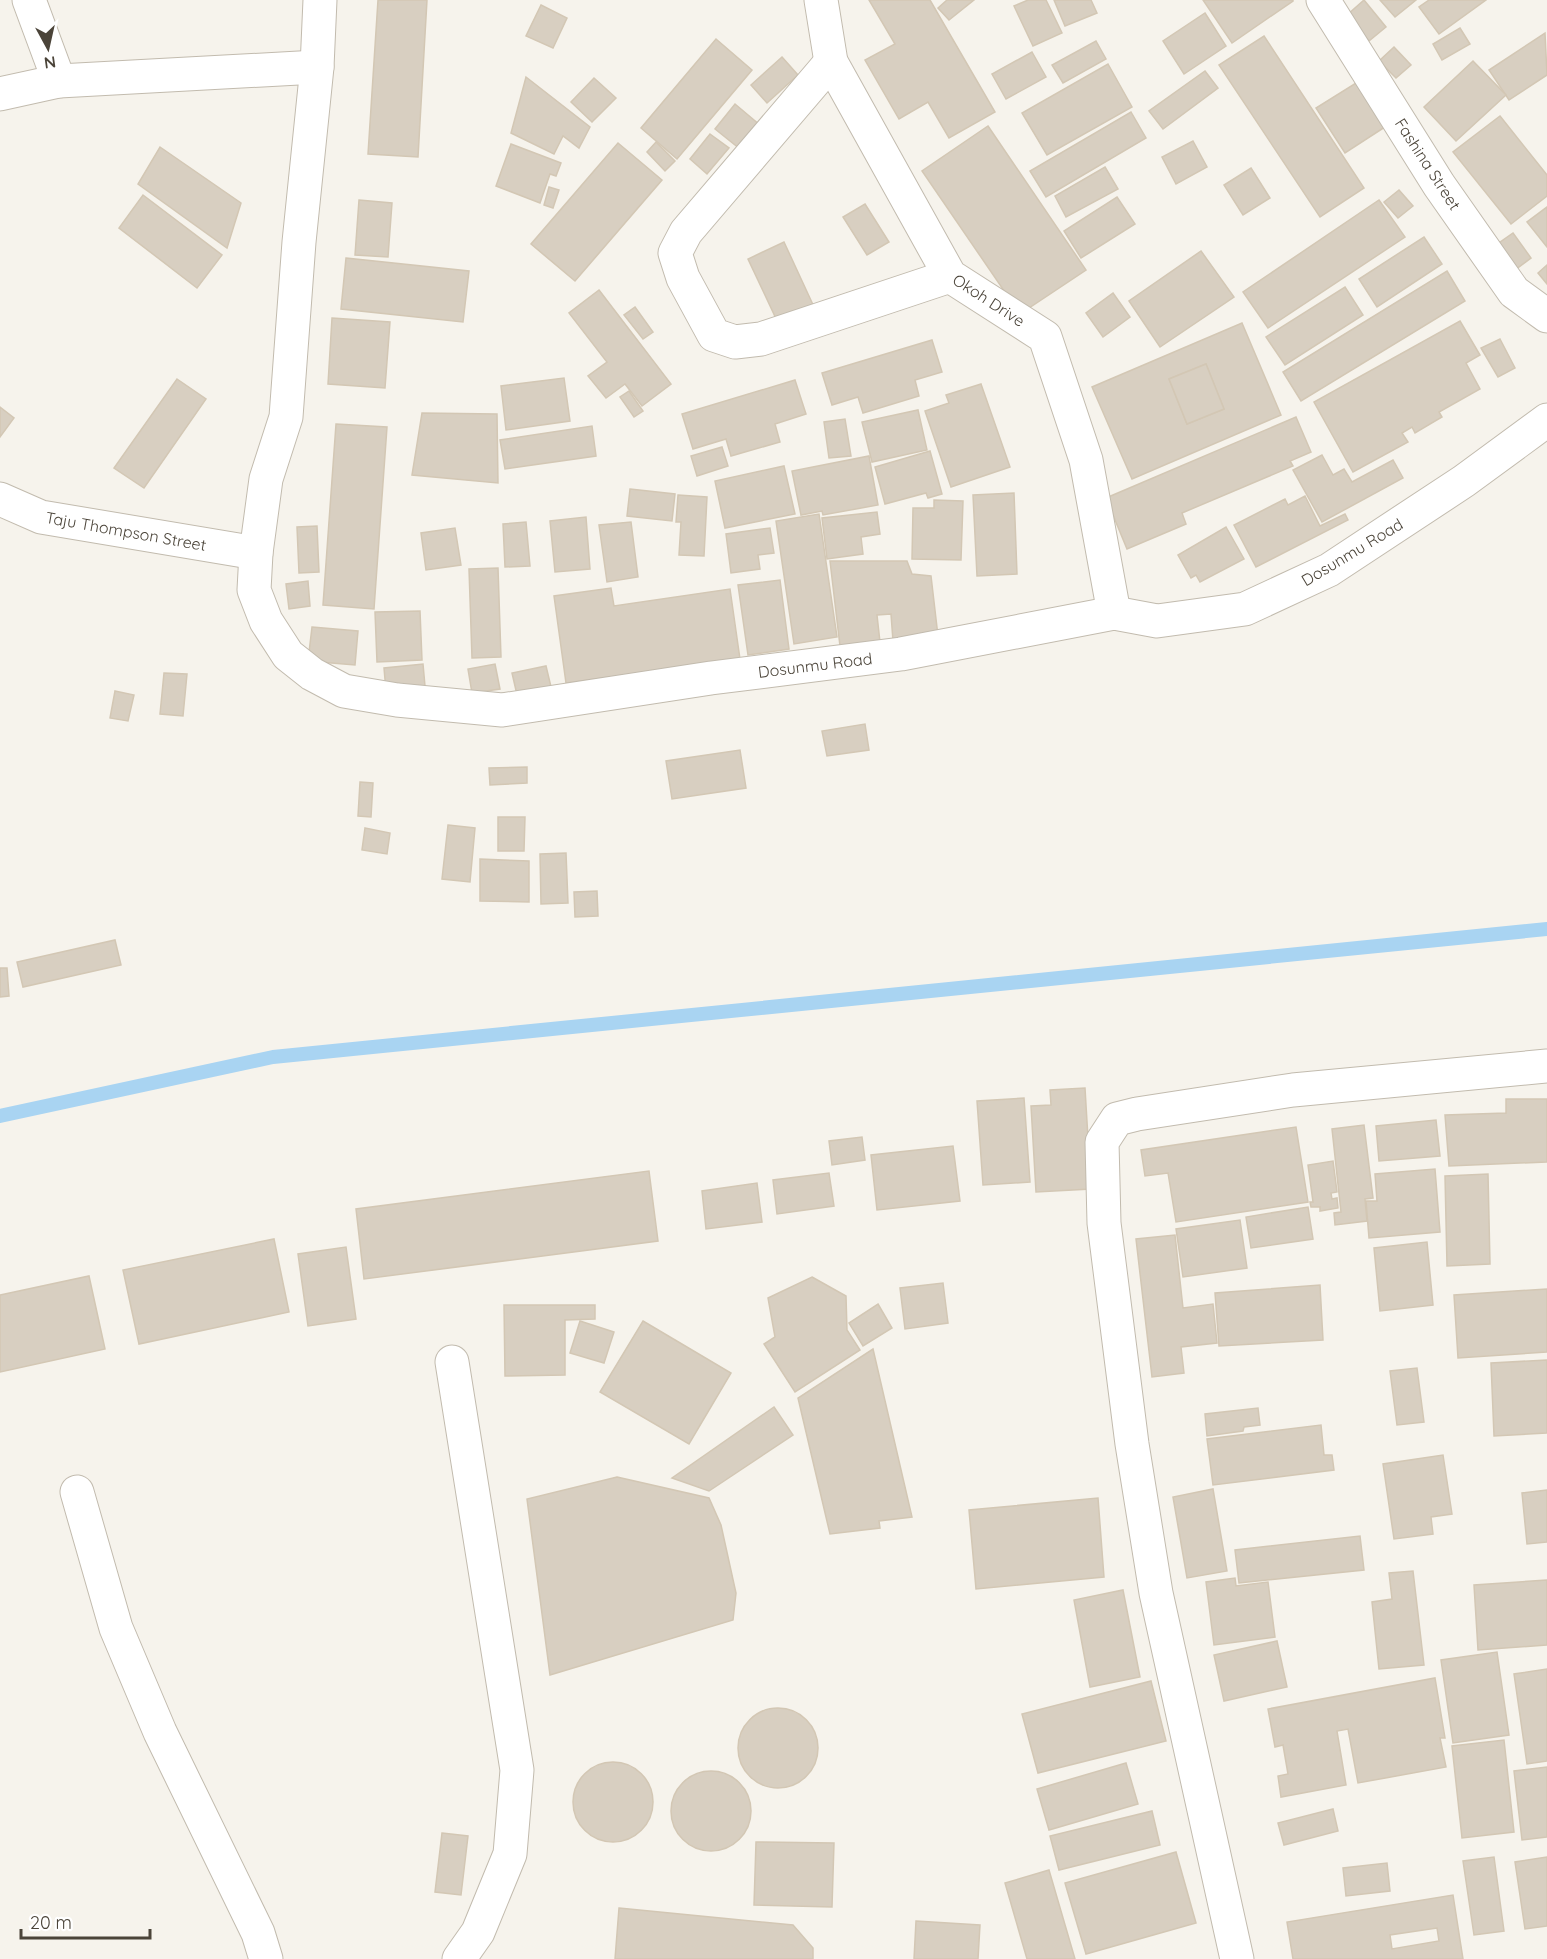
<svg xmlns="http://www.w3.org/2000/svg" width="1547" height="1959" font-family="Quicksand,sans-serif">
	<rect width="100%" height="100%" fill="#f6f3ec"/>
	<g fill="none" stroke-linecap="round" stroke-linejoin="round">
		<!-- stream -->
		<polyline stroke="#a9d4f2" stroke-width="14" points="0,1116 273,1057 1547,929"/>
	</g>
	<!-- building -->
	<g fill="#d8cfc1" stroke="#d3c7b4" stroke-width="1.5" fill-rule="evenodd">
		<polygon points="378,0 427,0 418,157 368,154"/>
		<polygon points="869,0 930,0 995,112 949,138 928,102 899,119 865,60 895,44"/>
		<polygon points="947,0 974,0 949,20 938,8"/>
		<polygon points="1028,0 1046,0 1062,33 1033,46 1014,6"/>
		<polygon points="1054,0 1091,0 1097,13 1065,26"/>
		<polygon points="1203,0 1293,0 1293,1 1232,43"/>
		<polygon points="1364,0 1386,27 1369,41 1347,15"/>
		<polygon points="1380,0 1416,0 1395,17"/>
		<polygon points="1429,0 1486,0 1439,34 1419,7"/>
		<polygon points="541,5 567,18 553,48 526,36"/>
		<polygon points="1205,13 1226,46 1184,74 1163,41"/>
		<polygon points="1460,28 1470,44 1442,60 1433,44"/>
		<polygon points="1545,33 1547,75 1509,100 1489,70"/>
		<polygon points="1264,36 1364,188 1320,217 1219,65"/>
		<polygon points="716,39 752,70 677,159 641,128"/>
		<polygon points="1096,41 1106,59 1063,83 1052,65"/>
		<polygon points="1394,47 1411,65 1396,78 1379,61"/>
		<polygon points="1032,52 1046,77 1006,99 992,74"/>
		<polygon points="782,57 798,75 767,103 751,85"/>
		<polygon points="1473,61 1506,95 1456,141 1424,107"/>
		<polygon points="1108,64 1132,107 1047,155 1022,113"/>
		<polygon points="1205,71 1218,88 1163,129 1149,111"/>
		<polygon points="526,77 590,127 579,148 563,136 554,154 511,133"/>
		<polygon points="594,78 616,98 592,122 571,102"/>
		<polygon points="1356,83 1385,127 1345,153 1316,108"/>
		<polygon points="735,104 760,125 740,149 715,129"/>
		<polygon points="1131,112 1146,138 1046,197 1030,171"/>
		<polygon points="1500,116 1547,175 1547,196 1511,224 1453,152"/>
		<polygon points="988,126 1086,270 1020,314 922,171"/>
		<polygon points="710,134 729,148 707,174 690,159"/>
		<polygon points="1193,141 1207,167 1176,184 1162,157"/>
		<polygon points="656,142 675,161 665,171 647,152"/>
		<polygon points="618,143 662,180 575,281 531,244"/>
		<polygon points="511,144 561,163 556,176 550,174 540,203 496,186"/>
		<polygon points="160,147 241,203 227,248 138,184"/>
		<polygon points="1105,167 1118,189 1066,217 1055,196"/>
		<polygon points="1251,168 1270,198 1243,215 1224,185"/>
		<polygon points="549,187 559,190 553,208 544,205"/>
		<polygon points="1399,190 1413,206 1398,218 1384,202"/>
		<polygon points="143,195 222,255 197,288 119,228"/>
		<polygon points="1117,197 1135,224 1081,258 1064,231"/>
		<polygon points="359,200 392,203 388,257 355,255"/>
		<polygon points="1379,200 1405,237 1268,328 1243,292"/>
		<polygon points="865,204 889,242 867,255 843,217"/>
		<polygon points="1547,207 1547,247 1527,222"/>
		<polygon points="1513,233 1531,258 1515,270 1496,245"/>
		<polygon points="1424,237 1442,264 1377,307 1359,279"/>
		<polygon points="784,242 815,309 779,325 748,259"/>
		<polygon points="1201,251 1234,297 1160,347 1129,301"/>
		<polygon points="346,258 469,271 463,322 341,309"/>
		<polygon points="1547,265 1547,284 1538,273"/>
		<polygon points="1447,271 1465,301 1301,401 1283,372"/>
		<polygon points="1345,287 1363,315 1285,365 1266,337"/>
		<polygon points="599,290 671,384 642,406 625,384 606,398 588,376 607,362 569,313"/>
		<polygon points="1113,293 1130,317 1103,337 1086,313"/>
		<polygon points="635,307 653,332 643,339 624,315"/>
		<polygon points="332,318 390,322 385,388 328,384"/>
		<polygon points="1460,321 1480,355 1466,363 1480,389 1439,412 1442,417 1415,433 1412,427 1402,433 1408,442 1353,472 1314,402"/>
		<path d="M1242 323 1281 415 1132 479 1092 387ZM1206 364 1224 409 1187 424 1169 379Z"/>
		<polygon points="1500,339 1515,368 1498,377 1481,348"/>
		<polygon points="932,340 942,372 915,380 919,396 863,413 858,397 832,405 822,373"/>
		<polygon points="1206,364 1224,409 1187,424 1169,379"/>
		<polygon points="564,378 570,421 506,430 501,386"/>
		<polygon points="177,379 206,399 144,488 114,468"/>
		<polygon points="795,380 806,414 775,424 780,442 731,456 726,439 693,449 682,414"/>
		<polygon points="981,384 1010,467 951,487 925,411 949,403 946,395"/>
		<polygon points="629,391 643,411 634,417 620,397"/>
		<polygon points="0,407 14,418 0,437"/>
		<polygon points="918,410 927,450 872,462 862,422"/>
		<polygon points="422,413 497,414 498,483 412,475"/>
		<polygon points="1296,417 1311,452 1290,461 1293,466 1182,513 1186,524 1127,549 1106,498"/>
		<polygon points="845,419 851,456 829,458 824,422"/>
		<polygon points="336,424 387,427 374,609 323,605"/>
		<polygon points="592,426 596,456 505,469 500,440"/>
		<polygon points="722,447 728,466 697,476 691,456"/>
		<polygon points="930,451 942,494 928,498 926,493 885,504 875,467"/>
		<polygon points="1322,455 1333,475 1344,469 1352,482 1393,460 1403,478 1322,522 1293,470"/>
		<polygon points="869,456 878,505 823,515 822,511 801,515 792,471"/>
		<polygon points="784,466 795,514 725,528 715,481"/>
		<polygon points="630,489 675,494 672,521 627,516"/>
		<polygon points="1014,493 1017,574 977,576 973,495"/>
		<polygon points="678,495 707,497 704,556 679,555 681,522 676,522"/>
		<polygon points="1305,496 1320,526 1345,514 1348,520 1256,567 1234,525 1285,499 1288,505"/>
		<polygon points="934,500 963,501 961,560 912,559 913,508 934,508"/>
		<polygon points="877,512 880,534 861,537 863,554 827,559 822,518"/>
		<polygon points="819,514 837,637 794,644 776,521"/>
		<polygon points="586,517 590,569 555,572 550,521"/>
		<polygon points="526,522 530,566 505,567 503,524"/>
		<polygon points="631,522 638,577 607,582 599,525"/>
		<polygon points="317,526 319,572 299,573 297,527"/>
		<polygon points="1226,527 1244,559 1200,582 1196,575 1191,578 1178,555"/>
		<polygon points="455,528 461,565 426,570 421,533"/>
		<polygon points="770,528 774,553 758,555 760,569 731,573 726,534"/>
		<polygon points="830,561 907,561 912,574 931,576 938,636 893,641 891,614 877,615 880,642 840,646"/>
		<polygon points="498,568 501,657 472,658 469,569"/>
		<polygon points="780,580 789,649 748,655 738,585"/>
		<polygon points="308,581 310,606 289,609 286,584"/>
		<polygon points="611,588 614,606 730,589 740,659 566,683 554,596"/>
		<polygon points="420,611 422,660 377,662 375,612"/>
		<polygon points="312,627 358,631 355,665 308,661"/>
		<polygon points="423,664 425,686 386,691 384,668"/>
		<polygon points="495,664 500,689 472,693 468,669"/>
		<polygon points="546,666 552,691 518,699 512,673"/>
		<polygon points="164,673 187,674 183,716 160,714"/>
		<polygon points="115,691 134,695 128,721 110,718"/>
		<polygon points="865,724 869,750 827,756 822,731"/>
		<polygon points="740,750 746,788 672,799 666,761"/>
		<polygon points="527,767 527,783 490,785 489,768"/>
		<polygon points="360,782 373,783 371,817 358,816"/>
		<polygon points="498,817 525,817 524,851 498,851"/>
		<polygon points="448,825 475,828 470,882 442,879"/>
		<polygon points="365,828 390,833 387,854 362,850"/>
		<polygon points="566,853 568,903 541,904 540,854"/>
		<polygon points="480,859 529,861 529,902 480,901"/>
		<polygon points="597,891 598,916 575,917 574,892"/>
		<polygon points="115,940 121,965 23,987 17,962"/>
		<polygon points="0,968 7,968 9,996 0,997"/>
		<polygon points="1085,1088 1091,1189 1036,1192 1031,1106 1051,1105 1050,1090"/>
		<polygon points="1024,1098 1030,1182 983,1185 977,1101"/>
		<polygon points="1506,1099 1547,1099 1547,1162 1449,1166 1445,1115 1506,1113"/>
		<polygon points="1436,1120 1440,1156 1379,1161 1376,1126"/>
		<polygon points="1364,1125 1373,1198 1365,1199 1367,1221 1335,1225 1334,1213 1341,1212 1332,1129"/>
		<polygon points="1296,1127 1308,1202 1176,1222 1168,1173 1145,1176 1141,1150"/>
		<polygon points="862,1137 865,1160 832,1165 829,1141"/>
		<polygon points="953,1146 960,1201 877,1210 871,1155"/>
		<polygon points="1333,1161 1337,1192 1331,1193 1332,1199 1337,1198 1338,1208 1320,1211 1320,1207 1311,1207 1310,1202 1313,1202 1308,1165"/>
		<polygon points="1435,1169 1440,1232 1369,1238 1366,1201 1377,1201 1375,1174"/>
		<polygon points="649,1171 658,1241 364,1279 356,1209"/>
		<polygon points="829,1173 834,1206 777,1214 773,1180"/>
		<polygon points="1488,1174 1490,1264 1447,1266 1445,1176"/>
		<polygon points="757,1183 762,1222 706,1229 702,1191"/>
		<polygon points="1308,1207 1313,1239 1251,1248 1246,1217"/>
		<polygon points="1240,1220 1247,1268 1183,1277 1176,1229"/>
		<polygon points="1175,1235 1183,1308 1213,1304 1217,1343 1181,1347 1184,1373 1152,1377 1136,1239"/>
		<polygon points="274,1239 289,1312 139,1344 123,1270"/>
		<polygon points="1427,1242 1433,1305 1380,1311 1374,1248"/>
		<polygon points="346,1247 356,1319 308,1326 298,1254"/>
		<polygon points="89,1276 105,1349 0,1372 0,1295"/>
		<polygon points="812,1277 846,1296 847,1330 860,1350 795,1392 764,1344 775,1337 768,1298"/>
		<polygon points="943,1283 948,1323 905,1329 900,1288"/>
		<polygon points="1320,1285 1323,1340 1219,1346 1215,1293"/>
		<polygon points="1547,1289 1547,1352 1458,1358 1454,1295"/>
		<polygon points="878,1304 892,1328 863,1346 849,1323"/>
		<polygon points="504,1305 595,1305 595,1319 565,1320 565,1375 505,1376"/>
		<polygon points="580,1321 614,1332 604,1363 570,1353"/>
		<polygon points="643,1321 731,1373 689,1444 600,1392"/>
		<polygon points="873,1349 912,1517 879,1521 880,1528 830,1534 798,1398"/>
		<polygon points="1547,1360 1547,1433 1494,1436 1491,1363"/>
		<polygon points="1417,1368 1424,1422 1397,1425 1390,1371"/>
		<polygon points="774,1407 793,1435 709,1491 672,1478"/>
		<polygon points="1258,1408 1260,1425 1244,1427 1243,1431 1207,1436 1205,1414"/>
		<polygon points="1321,1425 1324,1455 1332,1455 1334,1470 1213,1485 1207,1439"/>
		<polygon points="1443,1455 1452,1514 1431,1517 1433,1534 1394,1539 1383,1464"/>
		<polygon points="617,1477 709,1498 721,1525 736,1593 733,1620 550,1675 527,1499"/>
		<polygon points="1213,1489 1227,1571 1187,1578 1173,1497"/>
		<polygon points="1547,1490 1547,1542 1527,1544 1522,1493"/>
		<polygon points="1098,1498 1104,1577 976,1589 969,1510"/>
		<polygon points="1360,1536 1364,1570 1239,1583 1235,1550"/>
		<polygon points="1413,1571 1424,1665 1379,1669 1372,1602 1392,1599 1389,1573"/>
		<polygon points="1235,1578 1236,1586 1268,1582 1275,1637 1214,1645 1206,1582"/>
		<polygon points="1547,1580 1547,1645 1478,1650 1474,1585"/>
		<polygon points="1123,1590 1140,1677 1090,1687 1074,1600"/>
		<polygon points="1277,1641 1287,1687 1224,1701 1214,1655"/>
		<polygon points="1497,1652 1509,1735 1453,1743 1441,1660"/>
		<polygon points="1547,1669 1547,1761 1527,1764 1514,1674"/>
		<polygon points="1435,1678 1445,1738 1440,1738 1446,1767 1358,1783 1348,1729 1337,1731 1346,1785 1281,1797 1278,1776 1288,1774 1283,1745 1275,1747 1268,1709"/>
		<polygon points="1151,1681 1166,1741 1038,1773 1022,1714"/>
		<circle cx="778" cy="1748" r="40"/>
		<polygon points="1504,1740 1514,1832 1462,1838 1452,1746"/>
		<circle cx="613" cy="1802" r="40"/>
		<polygon points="1126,1763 1138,1804 1049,1830 1037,1789"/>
		<polygon points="1547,1767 1547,1837 1522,1840 1514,1771"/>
		<circle cx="711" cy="1811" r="40"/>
		<polygon points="1333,1809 1338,1831 1284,1845 1278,1823"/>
		<polygon points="1152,1811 1160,1845 1059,1870 1050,1836"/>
		<polygon points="442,1833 468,1836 461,1895 435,1892"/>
		<polygon points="756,1842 834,1843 832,1907 754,1905"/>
		<polygon points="1176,1852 1196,1923 1086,1954 1065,1883"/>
		<polygon points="1494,1857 1504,1931 1474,1935 1463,1861"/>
		<polygon points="1547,1857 1547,1926 1525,1929 1515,1862"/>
		<polygon points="1387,1863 1390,1891 1346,1896 1343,1868"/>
		<polygon points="1049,1870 1075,1959 1027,1959 1005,1883"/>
		<path d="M1453 1895 1463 1959H1293L1287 1922ZM1437 1928 1439 1941 1392 1949 1390 1935Z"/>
		<polygon points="619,1908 793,1925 813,1948 813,1959 615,1959"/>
		<polygon points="916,1921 980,1925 978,1959 914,1959"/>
	</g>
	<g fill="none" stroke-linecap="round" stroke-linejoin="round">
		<defs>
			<g id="minor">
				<polyline points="29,0 59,81"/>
				<polyline points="320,0 317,67 299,242 286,417 266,479 256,553 254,590 266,621 288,655 312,674 344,691 397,700 502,710 711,678 901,654 1114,613 1157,621 1245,609 1329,570 1464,481 1547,420"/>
				<polyline points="821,0 831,62 950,276 1045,337 1086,460 1114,613"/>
				<polyline points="1323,0 1439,185 1514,292 1547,316"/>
				<polyline points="831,62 686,232 675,253 683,278 714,335 735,342 761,339 950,276"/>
				<polyline points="0,94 59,81 317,67"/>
				<polyline points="0,499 41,517 256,553"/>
				<polyline points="452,1362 517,1770 510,1854 478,1932 459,1959"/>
				<polyline points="77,1492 116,1628 160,1732 258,1933 266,1959"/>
				<polyline points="1237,1959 1156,1593 1132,1444 1104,1223 1102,1142 1117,1119 1137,1114 1293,1090 1547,1066"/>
			</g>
		</defs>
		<!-- minor casing -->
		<use href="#minor" stroke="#c2bbae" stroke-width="35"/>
		<!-- minor -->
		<use href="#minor" stroke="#fff" stroke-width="33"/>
	</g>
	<g text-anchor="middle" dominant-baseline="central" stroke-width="4.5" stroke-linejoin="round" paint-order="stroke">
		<!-- street labels -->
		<g font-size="16" fill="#4b4439" stroke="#fff">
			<text transform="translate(1428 164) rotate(57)">Fashina Street</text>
			<text transform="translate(989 300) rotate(33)">Okoh Drive</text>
			<text transform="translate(126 531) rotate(10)">Taju Thompson Street</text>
			<text transform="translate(1352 552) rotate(-31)">Dosunmu Road</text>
			<text transform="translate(815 665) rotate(-7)">Dosunmu Road</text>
		</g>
	</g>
	<!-- north arrow -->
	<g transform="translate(48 48) rotate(172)" stroke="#ffffff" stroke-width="4.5" paint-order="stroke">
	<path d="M0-4.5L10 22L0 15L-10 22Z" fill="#4b4439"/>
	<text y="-9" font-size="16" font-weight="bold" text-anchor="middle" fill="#4b4439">N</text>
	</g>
	<!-- scale -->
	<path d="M21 1929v9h129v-9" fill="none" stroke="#4b4439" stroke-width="3"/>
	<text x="30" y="1929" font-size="18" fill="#4b4439" stroke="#ffffff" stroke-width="4.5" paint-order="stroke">20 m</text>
</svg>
